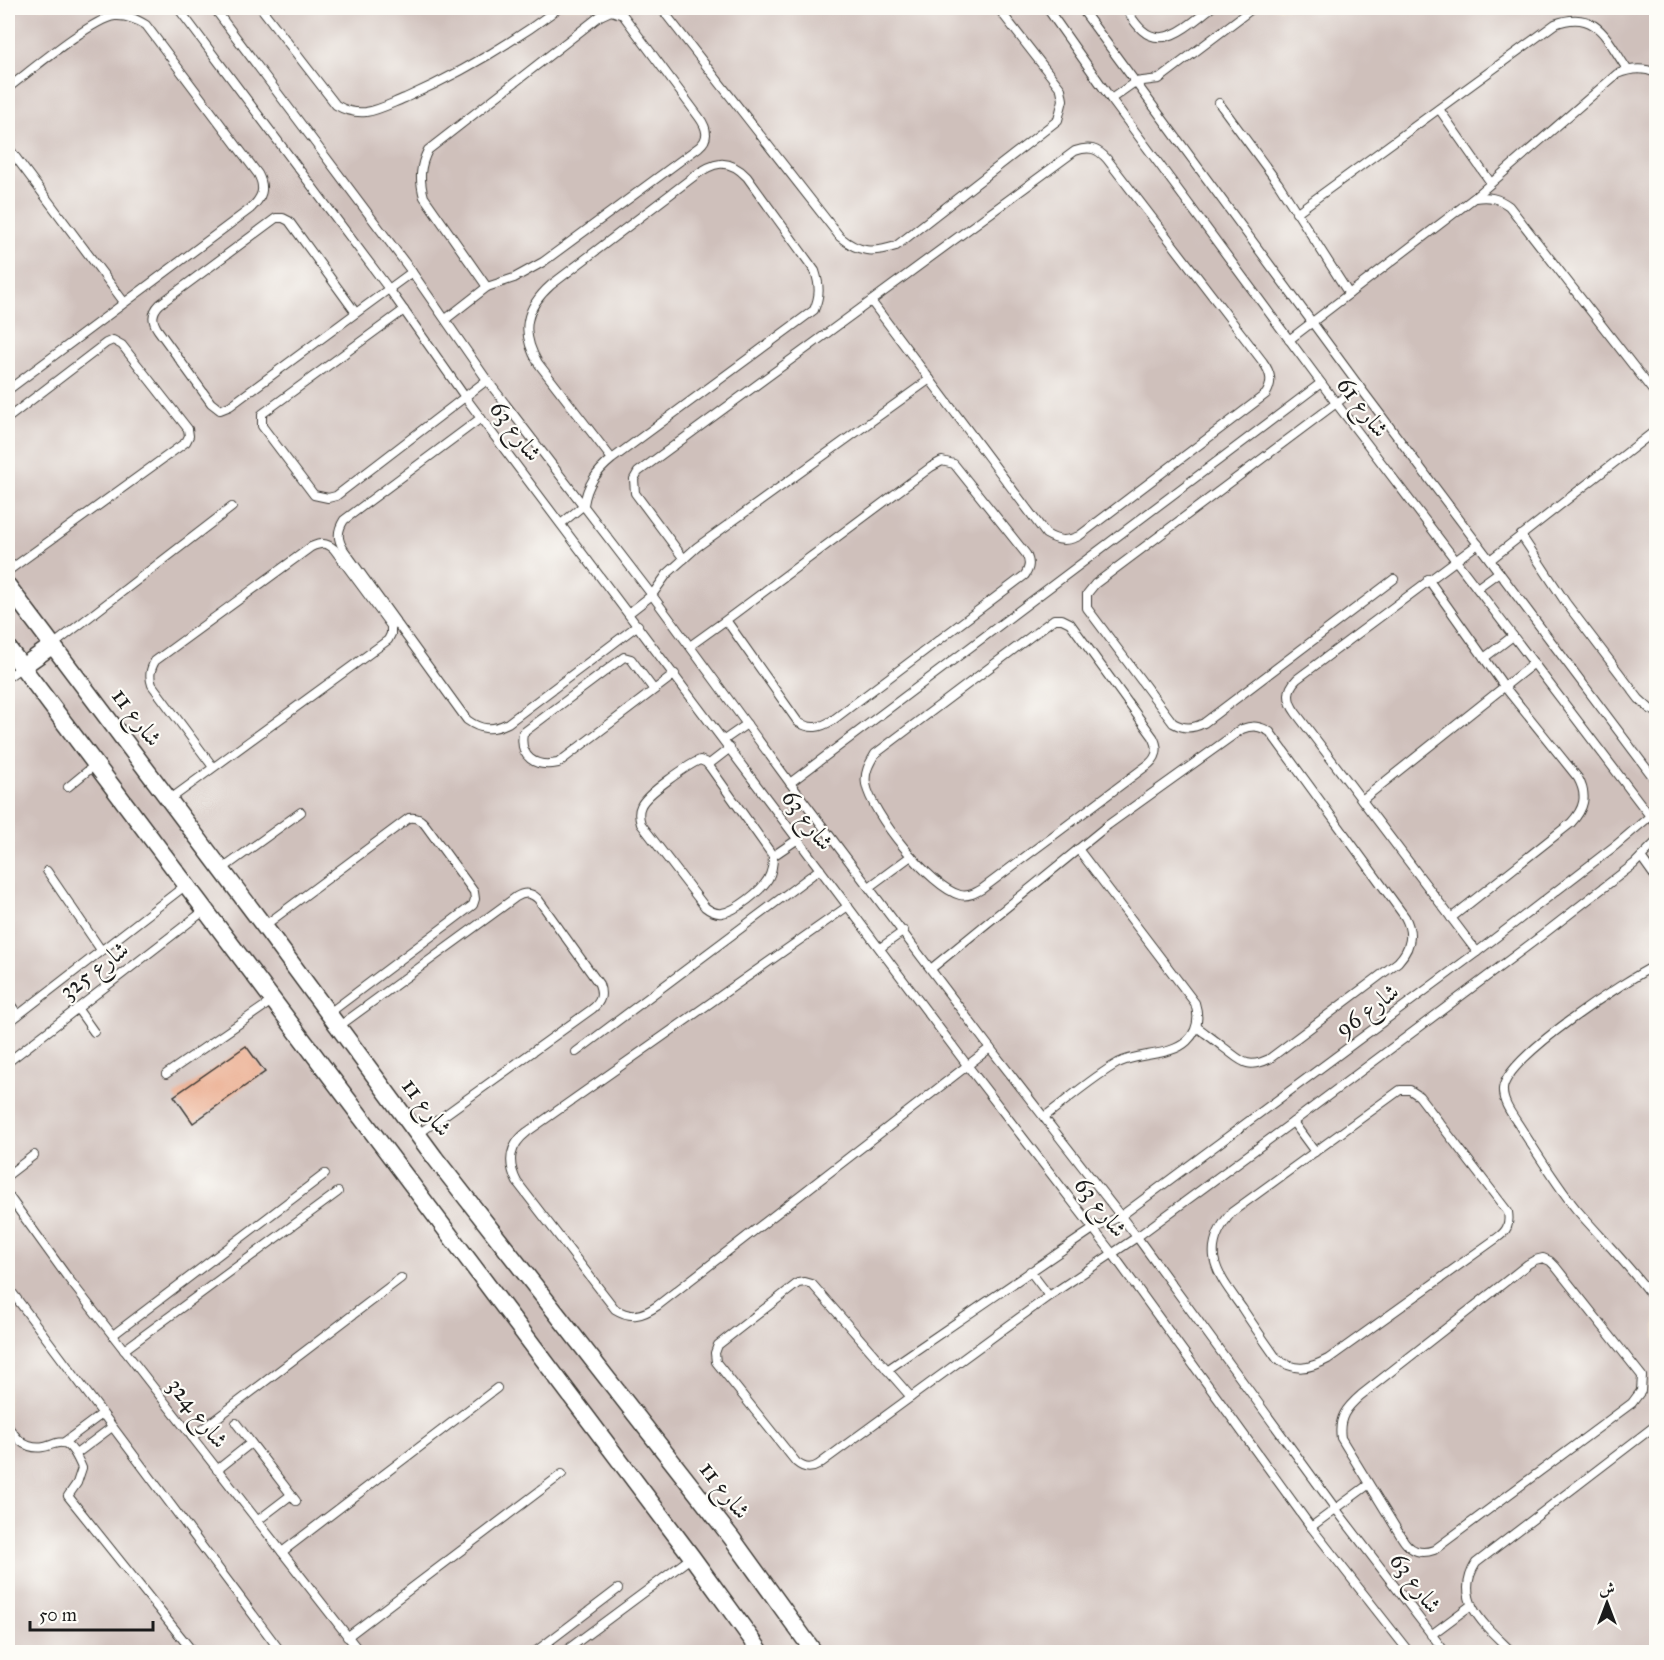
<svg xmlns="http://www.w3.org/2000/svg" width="1664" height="1660" font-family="'IM FELL Great Primer',Amiri,serif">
	<rect width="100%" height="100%" fill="#fdfcf7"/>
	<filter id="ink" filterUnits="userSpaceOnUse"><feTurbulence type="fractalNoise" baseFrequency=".0167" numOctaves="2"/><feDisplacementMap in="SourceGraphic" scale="12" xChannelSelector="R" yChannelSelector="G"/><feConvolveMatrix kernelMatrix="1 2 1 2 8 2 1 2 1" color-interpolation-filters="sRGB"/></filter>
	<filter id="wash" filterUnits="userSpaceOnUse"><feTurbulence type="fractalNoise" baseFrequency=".008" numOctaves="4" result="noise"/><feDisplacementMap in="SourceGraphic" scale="24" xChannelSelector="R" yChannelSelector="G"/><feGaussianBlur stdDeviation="1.35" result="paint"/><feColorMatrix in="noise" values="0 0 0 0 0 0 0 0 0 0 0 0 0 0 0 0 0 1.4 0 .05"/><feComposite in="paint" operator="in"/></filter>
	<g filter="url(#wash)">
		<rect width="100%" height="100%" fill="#efdcbb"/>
		<!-- industrial -->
		<rect fill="#cfc0bb" x="8" y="8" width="1648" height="1644"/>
		<g id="blocks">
			<!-- building -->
			<polygon fill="#e9a585" points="246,1046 265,1072 193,1123 174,1096"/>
		</g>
	</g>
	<g filter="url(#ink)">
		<use href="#blocks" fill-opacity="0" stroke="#3c3934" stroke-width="1.5"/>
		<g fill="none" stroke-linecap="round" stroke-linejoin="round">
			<defs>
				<g id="lane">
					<polyline points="178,8 389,289 465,397 967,1065 1112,1253 1311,1527 1409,1652"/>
					<polyline points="214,8 412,272 487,380 652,595 790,783 990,1048 1137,1237 1335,1508 1445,1652"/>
					<path d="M261 8 336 105C346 111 354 113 366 112 380 110 392 103 405 98 459 74 512 43 559 8"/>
					<path d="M661 8 840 237C859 253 873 253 896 246L1058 120 1063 100 1061 89 998 8"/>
					<polyline points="1047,8 1111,99 1336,403 1656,824"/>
					<polyline points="1081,8 1359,386 1656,781"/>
					<path d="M1125 8C1130 15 1135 24 1142 30 1165 51 1193 21 1211 8"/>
					<polyline points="8,11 12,8"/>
					<path d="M611 11 623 15 699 117C707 128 710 138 699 147L543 262 514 278 487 287 424 197C419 179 420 166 428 150L600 16Z"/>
					<path d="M8 88C29 72 93 18 115 16 127 15 136 19 146 25L258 174C266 189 262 198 250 209L8 390"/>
					<polyline points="1111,99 1135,82 1159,79 1253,8"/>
					<polyline points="1219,103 1278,183 1349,294"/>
					<polyline points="1439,109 1491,183"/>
					<polyline points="8,147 124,302"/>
					<path d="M1475 198C1489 196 1498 198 1509 206L1656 395"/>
					<path d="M1296 213 1555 24C1597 8 1607 40 1627 69"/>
					<polyline points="404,310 262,414 262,426 314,495 328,498 336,496 487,380"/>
					<path d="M356 313 230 406 220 410 211 403 158 330C151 320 152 312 160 304L276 218H283L289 221 356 313 412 272"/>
					<polyline points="446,319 487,287"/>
					<path d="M1289 340 1474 198 1617 74C1631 68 1643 67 1656 73"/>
					<path d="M1359 386 1095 584 1087 594V608L1173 723C1184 729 1192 729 1204 723L1394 579"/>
					<polyline points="8,418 106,343 113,340 122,345 188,429 189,436 186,442 8,571"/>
					<path d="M481 418 344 520C337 531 337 539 344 550L467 720C481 730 492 731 508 723L638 625"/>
					<path d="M562 523 584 505C587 485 596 472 612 459L814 310C820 296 820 286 815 271L747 177C728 157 713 162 693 177L551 285C525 308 520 332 538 363L612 459"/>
					<polyline points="1521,535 1566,603 1639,699 1650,709 1656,712"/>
					<path d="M684 559 635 493 634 479 638 472 871 301 1046 534C1058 541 1066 542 1079 536L1266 394C1273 382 1271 373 1263 362L1107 159C1097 148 1089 146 1075 151L871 301"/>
					<polyline points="1490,560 1656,430"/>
					<path d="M1428 579 1504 686 1578 778C1588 796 1584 809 1571 823L1451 918"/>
					<polyline points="1477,588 1499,572"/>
					<polyline points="629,613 652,595 667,574 697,547 930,379"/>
					<path d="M1054 619H1062L1070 623 1153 737C1159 748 1158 756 1149 764L982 889C975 893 968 897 960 895 931 888 871 813 866 784 864 773 869 764 875 754Z"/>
					<polyline points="53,645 232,507"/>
					<path d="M690 646 726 620 798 722C811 730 820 728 833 720L1025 575C1030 567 1030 562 1026 554L954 464 942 461 931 467 726 620"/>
					<polyline points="1484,658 1513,636"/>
					<polyline points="8,677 22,667"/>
					<path d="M654 690 558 763C535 768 519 757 523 733L624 657 631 659 654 690 675 674"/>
					<polyline points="724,740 747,724"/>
					<path d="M700 760 707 763 773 856C773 865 772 872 768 879 761 891 736 911 722 913 715 914 710 911 705 907L641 824C639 818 638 812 641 806 646 794 688 765 700 760Z"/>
					<polyline points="708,765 730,748"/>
					<polyline points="790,783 1321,383"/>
					<polyline points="68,787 96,764"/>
					<path d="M169 800 388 640 391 634V626L334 549C326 542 321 543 311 547L155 661C150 670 149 676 152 685L213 767"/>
					<polyline points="1362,800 1534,663"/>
					<polyline points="773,856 798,839"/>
					<polyline points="1641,857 1656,878"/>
					<polyline points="221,870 301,812"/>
					<polyline points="47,871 101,950"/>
					<polyline points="869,887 911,856"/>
					<path d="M848 906 527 1132C509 1146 507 1162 517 1182L615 1309C631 1319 642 1316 657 1306L990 1048"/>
					<path d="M264 926 409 818C417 817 421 819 426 826L474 892 475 899 473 905 328 1014"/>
					<polyline points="880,948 904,931"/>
					<path d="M1477 952 1296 713C1287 701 1286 690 1297 679L1478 544"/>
					<path d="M1656 965C1626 980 1506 1057 1503 1089 1502 1104 1515 1118 1522 1130 1539 1156 1556 1184 1576 1209 1603 1240 1632 1268 1656 1302"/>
					<path d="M932 968 1108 825 1242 729C1253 725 1260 726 1270 732L1405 917C1414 934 1411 948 1398 962L1269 1059C1246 1070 1241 1060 1223 1047 1215 1040 1206 1034 1197 1027"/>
					<polyline points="8,1001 18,1015"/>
					<polyline points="77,1008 94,1032"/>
					<polyline points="8,1023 186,885"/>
					<path d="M338 1027 516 897C524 892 531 892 538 899L599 984C603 995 601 1002 592 1009L417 1135"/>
					<polyline points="576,1052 820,869"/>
					<polyline points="8,1062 205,910"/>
					<polyline points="166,1074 272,1001"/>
					<path d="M1400 1090H1410L1419 1096 1508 1212C1510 1225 1507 1231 1497 1238L1328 1359C1309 1369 1295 1372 1277 1359 1265 1342 1253 1325 1242 1308 1217 1273 1198 1251 1232 1212Z"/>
					<path d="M1044 1117C1067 1100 1093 1077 1118 1063 1139 1052 1170 1057 1187 1041 1199 1030 1199 1016 1195 1003L1078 849"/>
					<polyline points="1293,1122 1315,1152"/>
					<polyline points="8,1175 34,1155"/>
					<polyline points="8,1195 68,1278 360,1652"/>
					<path d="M1543 1258 1550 1261 1555 1266 1642 1376 1641 1391 1632 1403 1434 1550C1420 1555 1410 1551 1402 1538L1341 1438C1338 1418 1346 1408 1361 1395L1528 1264 1535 1260Z"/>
					<polyline points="1030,1271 1049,1296"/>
					<path d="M805 1282 812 1284 911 1397 818 1465C810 1470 803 1468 796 1462L716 1362 715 1353 718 1345 798 1283Z"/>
					<polyline points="8,1287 281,1652"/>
					<polyline points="113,1335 325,1174"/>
					<polyline points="124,1350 338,1192"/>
					<polyline points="887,1370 1093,1229 1121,1216 1477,952 1616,845 1656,811"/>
					<polyline points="911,1397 1049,1296 1137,1237 1293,1122 1541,936 1634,864 1656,842"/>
					<polyline points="236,1423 296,1501"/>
					<path d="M8 1427C14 1434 19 1443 29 1446 55 1455 62 1421 82 1468L77 1483 68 1496 193 1652"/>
					<polyline points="192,1437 401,1278"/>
					<polyline points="63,1443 102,1414"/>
					<polyline points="76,1454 112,1427"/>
					<polyline points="217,1470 251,1443"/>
					<polyline points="257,1521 291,1495"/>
					<polyline points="1311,1527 1368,1485"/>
					<polyline points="282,1552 497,1388"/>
					<polyline points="1431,1635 1470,1606"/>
					<polyline points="347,1637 562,1474"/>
					<polyline points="535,1652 618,1589"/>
					<polyline points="564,1652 692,1557"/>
					<path d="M1512 1652C1487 1627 1452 1601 1476 1563L1656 1425"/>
				</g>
				<g id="street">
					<polyline points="8,586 264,926 435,1158 731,1537 814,1652"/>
					<polyline points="8,648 692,1557 761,1652"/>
					<polyline points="22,667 53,645"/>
				</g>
			</defs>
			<!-- lane casing -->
			<use href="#lane" stroke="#3c3934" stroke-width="10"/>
			<!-- street casing -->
			<use href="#street" stroke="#3c3934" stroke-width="19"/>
			<!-- lane -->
			<use href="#lane" stroke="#fff" stroke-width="8"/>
			<!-- street -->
			<use href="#street" stroke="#fff" stroke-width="16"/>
		</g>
	</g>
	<g text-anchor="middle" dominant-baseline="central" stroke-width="4.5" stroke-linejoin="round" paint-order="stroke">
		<!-- street labels -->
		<g font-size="24" fill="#1c1c1c" stroke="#fdfcf7">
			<text transform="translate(1363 407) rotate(53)">شارع 61</text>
			<text transform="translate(516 431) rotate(53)">شارع 63</text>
			<text transform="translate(137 717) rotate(53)">شارع 11</text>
			<text transform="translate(808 820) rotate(53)">شارع 63</text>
			<text transform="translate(94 970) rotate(-37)">شارع 325</text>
			<text transform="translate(1367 1010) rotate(-37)">شارع 96</text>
			<text transform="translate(427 1107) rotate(53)">شارع 11</text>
			<text transform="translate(1101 1207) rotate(52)">شارع 63</text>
			<text transform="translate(198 1413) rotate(52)">شارع 324</text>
			<text transform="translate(725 1490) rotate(52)">شارع 11</text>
			<text transform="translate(1416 1583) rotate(53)">شارع 63</text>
		</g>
	</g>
	<!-- margin -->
	<rect width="1664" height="1660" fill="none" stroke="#fdfcf7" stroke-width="30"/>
	<!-- north arrow -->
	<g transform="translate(1607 1603)" stroke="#fdfcf7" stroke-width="4.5" paint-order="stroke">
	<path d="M0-4.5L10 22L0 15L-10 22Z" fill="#1c1c1c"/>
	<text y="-9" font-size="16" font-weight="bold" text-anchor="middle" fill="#1c1c1c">ش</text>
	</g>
	<!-- scale -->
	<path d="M30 1621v9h123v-9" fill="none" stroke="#1c1c1c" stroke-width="3"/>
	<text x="39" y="1621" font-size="18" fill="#1c1c1c" stroke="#fdfcf7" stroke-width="4.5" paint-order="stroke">50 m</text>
</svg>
